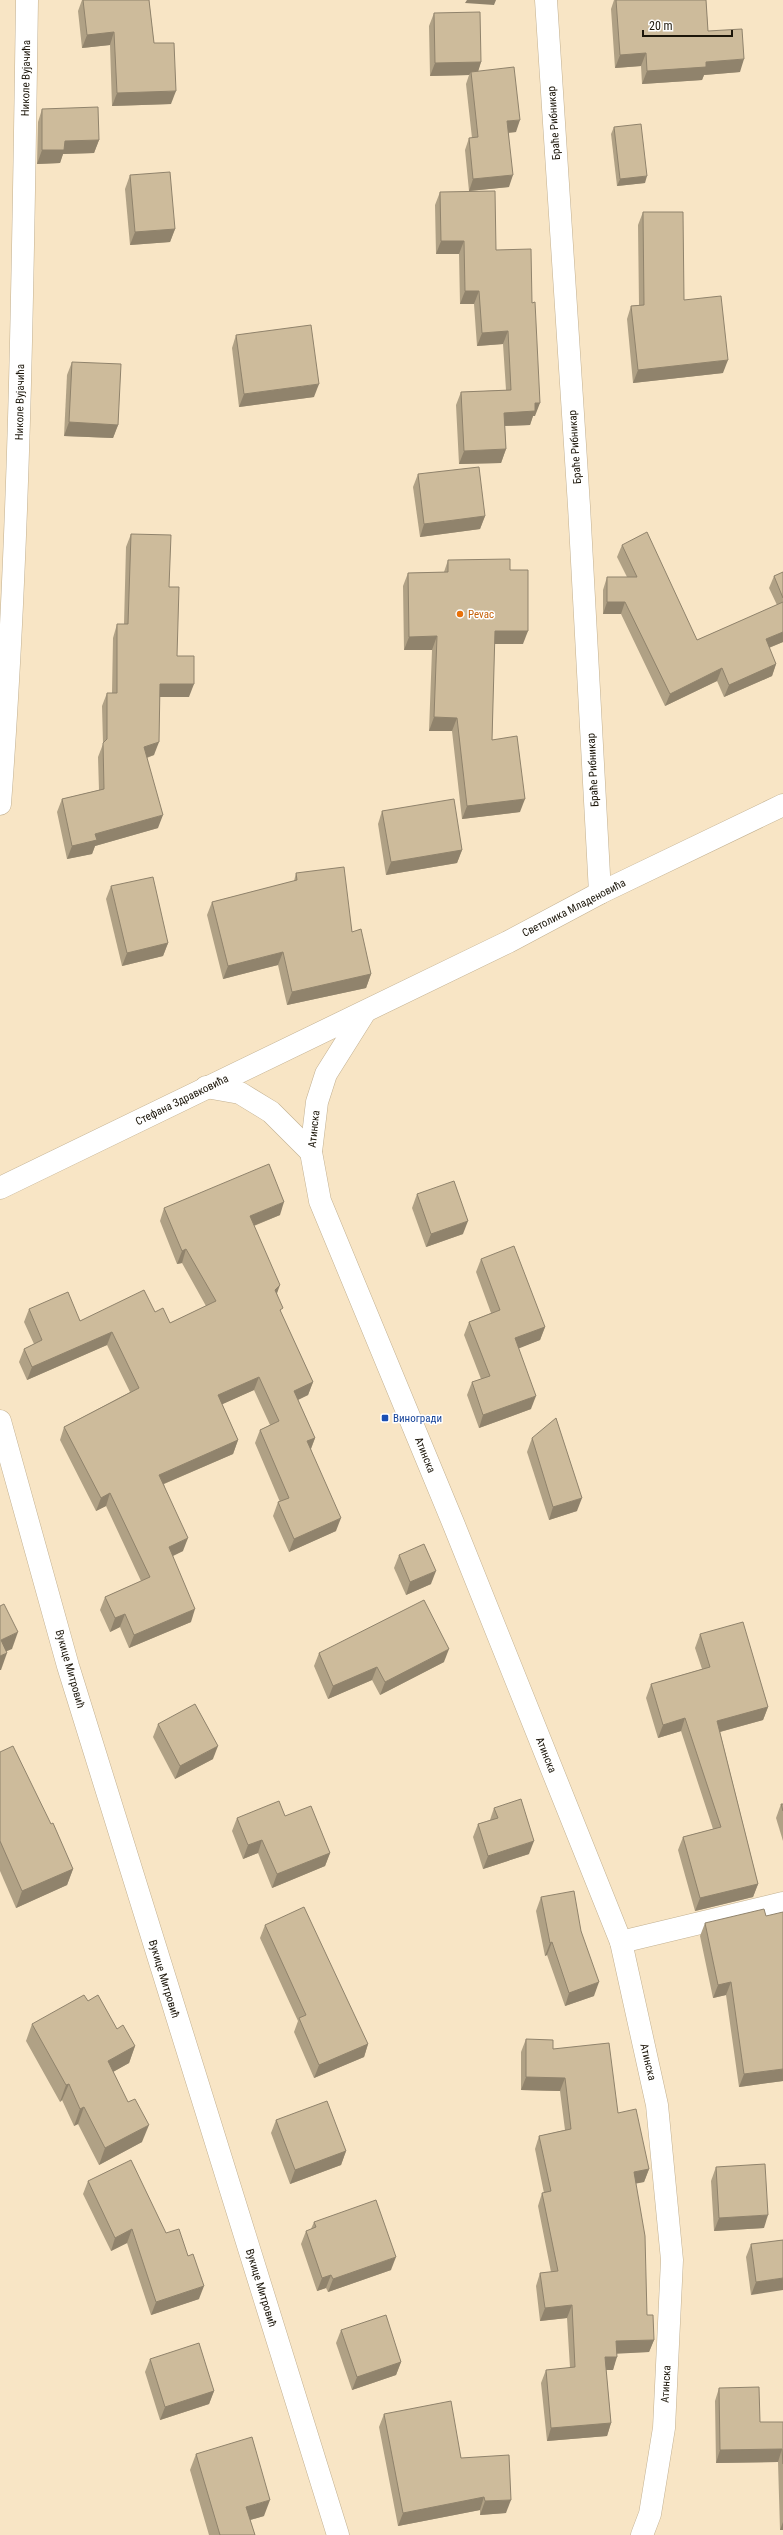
<svg xmlns="http://www.w3.org/2000/svg" width="783" height="2535" font-family="'Roboto Condensed',sans-serif">
	<rect width="100%" height="100%" fill="#f8e5c5"/>
	<g fill="none" stroke-linecap="round" stroke-linejoin="round">
		<defs>
			<g id="street">
				<polyline points="546,0 579,506 600,893"/>
				<path d="M0 804C20 536 23 268 27 0"/>
				<polyline points="0,1421 68,1666 338,2535"/>
				<polyline points="621,1942 783,1903"/>
			</g>
			<g id="secondary">
				<polyline points="365,1012 326,1074 317,1102 311,1152 320,1201 454,1525 621,1942 657,2105 672,2260 664,2428 650,2514 642,2535"/>
				<polyline points="206,1087 240,1093 271,1112 311,1152"/>
				<polyline points="0,1188 508,942 600,893 783,805"/>
			</g>
		</defs>
		<!-- street casing -->
		<use href="#street" stroke="#c2b090" stroke-width="23"/>
		<!-- secondary casing -->
		<use href="#secondary" stroke="#c2b090" stroke-width="23"/>
		<!-- street -->
		<use href="#street" stroke="#fff" stroke-width="22"/>
		<!-- secondary -->
		<use href="#secondary" stroke="#fff" stroke-width="22"/>
	</g>
	<!-- wall -->
	<g fill="#b0a185">
		<polygon points="82,0 149,0 154,43 171,104 112,106 110,45 82,48 78,11"/>
		<polygon points="614,0 706,0 708,31 740,72 704,75 702,80 642,84 641,66 615,68 611,9"/>
		<polygon points="434,13 481,62 478,71 516,132 509,133 509,187 469,191 465,150 469,138 472,138 466,84 469,75 430,76 429,26"/>
		<polygon points="42,109 99,140 94,153 63,154 60,163 37,164 38,122"/>
		<polygon points="614,127 645,183 617,186 611,134"/>
		<polygon points="130,175 175,229 170,242 130,245 125,189"/>
		<polygon points="440,192 496,250 535,416 533,416 530,425 505,426 506,449 501,463 459,464 456,405 461,392 506,390 503,344 477,346 474,304 460,304 459,254 436,254 435,205"/>
		<polygon points="643,212 684,300 723,373 633,383 627,319 631,306 639,305 638,225"/>
		<polygon points="236,335 314,397 239,407 232,348"/>
		<polygon points="72,362 118,425 113,438 64,436 67,375"/>
		<polygon points="418,474 485,516 480,529 420,537 413,487"/>
		<polygon points="131,534 169,587 177,656 189,697 160,697 154,755 147,758 158,828 95,846 92,854 67,859 57,812 62,799 99,790 98,757 103,744 102,706 107,693 112,693 113,638 117,624 124,624 126,547"/>
		<polygon points="622,545 697,640 777,605 769,588 774,576 783,572 783,642 769,648 776,664 772,676 724,697 717,681 665,706 621,614 603,614 603,590 607,577 627,577 617,557"/>
		<polygon points="448,560 510,570 523,644 494,644 492,740 520,812 462,819 452,731 429,731 432,650 404,650 403,586 408,573 444,572"/>
		<polygon points="382,811 462,850 457,863 386,875 378,824"/>
		<polygon points="296,873 352,932 371,974 366,988 287,1005 278,965 223,979 207,915 212,902 294,881"/>
		<polygon points="111,886 168,943 163,956 122,966 106,899"/>
		<polygon points="417,1194 463,1234 426,1247 412,1208"/>
		<polygon points="164,1208 280,1215 254,1226 277,1293 281,1313 313,1382 308,1395 298,1400 315,1438 311,1449 336,1531 289,1552 273,1516 278,1502 280,1502 255,1443 260,1430 270,1425 254,1390 222,1404 238,1440 233,1454 164,1484 183,1551 173,1556 191,1622 129,1648 120,1627 110,1632 100,1610 105,1597 141,1581 106,1506 96,1511 60,1440 64,1427 130,1392 107,1345 27,1380 19,1362 24,1349 34,1344 24,1322 29,1309 80,1321 155,1312 170,1323 206,1306 182,1263 177,1264 160,1221"/>
		<polygon points="481,1259 545,1327 540,1340 518,1348 531,1409 479,1428 467,1395 472,1382 481,1379 464,1335 469,1322 491,1313 476,1272"/>
		<polygon points="532,1438 577,1511 549,1520 527,1452"/>
		<polygon points="399,1555 431,1584 406,1595 394,1568"/>
		<polygon points="700,1634 768,1707 763,1720 720,1732 758,1884 753,1897 695,1911 678,1850 683,1837 713,1829 681,1731 658,1738 646,1698 651,1684 702,1669 695,1648"/>
		<polygon points="319,1653 444,1662 380,1695 372,1680 328,1699 314,1666"/>
		<polygon points="158,1724 213,1759 175,1779 153,1737"/>
		<polygon points="0,1752 73,1869 67,1885 16,1908 0,1871"/>
		<polygon points="781,1804 783,1804 783,1841 776,1818"/>
		<polygon points="494,1808 529,1854 483,1869 473,1837 478,1824 490,1820"/>
		<polygon points="285,1816 330,1853 325,1866 272,1888 258,1853 243,1859 232,1831 237,1818"/>
		<polygon points="541,1897 581,1931 594,1996 565,2006 547,1955 545,1956 536,1911"/>
		<polygon points="705,1923 783,2081 739,2087 726,1995 713,1998 700,1936"/>
		<polygon points="265,1925 368,2044 364,2057 314,2078 294,2032 298,2021 260,1938"/>
		<polygon points="88,2001 135,2046 129,2063 113,2072 142,2142 99,2165 78,2124 74,2126 62,2100 60,2102 26,2041 32,2024"/>
		<polygon points="526,2039 553,2049 618,2113 649,2169 644,2182 635,2183 647,2315 654,2340 649,2352 617,2353 613,2370 606,2370 611,2423 607,2436 547,2441 541,2383 546,2370 570,2368 567,2318 540,2321 536,2286 540,2273 551,2272 538,2206 542,2193 544,2193 535,2149 539,2136 565,2130 560,2091 521,2090 521,2052"/>
		<polygon points="276,2120 346,2151 341,2165 290,2184 271,2133"/>
		<polygon points="716,2167 764,2228 714,2231 711,2181"/>
		<polygon points="88,2181 166,2233 199,2299 151,2315 127,2243 111,2251 83,2194"/>
		<polygon points="314,2222 391,2270 328,2292 326,2288 317,2291 301,2244 306,2231 311,2229"/>
		<polygon points="783,2240 751,2295 746,2257 751,2244"/>
		<polygon points="341,2330 401,2362 396,2375 352,2390 336,2343"/>
		<polygon points="150,2359 214,2391 209,2404 160,2420 145,2372"/>
		<polygon points="719,2388 760,2422 783,2422 783,2530 780,2530 778,2462 716,2463 715,2401"/>
		<polygon points="384,2414 461,2458 506,2513 480,2515 480,2510 398,2526 379,2427"/>
		<polygon points="196,2454 264,2516 250,2520 255,2535 209,2535 190,2470"/>
	</g>
	<!-- shaded-wall -->
	<g fill="#90836c">
		<polygon points="467,0 496,0 494,5 465,3"/>
		<polygon points="114,32 110,45 82,48 87,35"/>
		<polygon points="646,53 641,66 615,68 620,55"/>
		<polygon points="744,59 740,72 704,75 702,80 642,84 647,71 706,62"/>
		<polygon points="481,62 477,75 471,72 469,75 430,76 435,63"/>
		<polygon points="176,91 171,104 112,106 117,93"/>
		<polygon points="520,120 516,132 503,133 507,121"/>
		<polygon points="99,140 94,153 63,154 60,163 37,164 42,150 65,141"/>
		<polygon points="513,175 509,187 469,191 473,179"/>
		<polygon points="647,176 645,183 617,186 620,179"/>
		<polygon points="175,229 170,242 130,245 135,232"/>
		<polygon points="441,241 464,241 459,254 436,254"/>
		<polygon points="465,291 479,291 474,304 460,304"/>
		<polygon points="508,331 503,344 477,346 482,333"/>
		<polygon points="728,360 723,373 633,383 638,370"/>
		<polygon points="319,384 314,397 239,407 244,394"/>
		<polygon points="535,403 540,403 535,416 533,416 530,425 500,426 504,413"/>
		<polygon points="69,422 118,425 113,438 64,436"/>
		<polygon points="506,449 501,463 459,464 464,451"/>
		<polygon points="485,516 480,529 420,537 424,524"/>
		<polygon points="607,602 625,602 621,614 603,614"/>
		<polygon points="495,631 528,631 523,644 490,644"/>
		<polygon points="783,632 783,642 761,651 766,639"/>
		<polygon points="437,636 432,650 404,650 409,637"/>
		<polygon points="776,664 772,676 724,697 729,685"/>
		<polygon points="722,668 717,681 665,706 670,694"/>
		<polygon points="160,684 194,684 189,697 155,697"/>
		<polygon points="434,717 457,718 452,731 429,731"/>
		<polygon points="159,742 154,755 139,760 144,747"/>
		<polygon points="525,799 520,812 462,819 467,806"/>
		<polygon points="163,815 158,828 95,846 92,854 67,859 72,846 95,834"/>
		<polygon points="462,850 457,863 386,875 391,862"/>
		<polygon points="168,943 163,956 122,966 127,953"/>
		<polygon points="283,952 278,965 223,979 228,966"/>
		<polygon points="371,974 366,988 287,1005 292,992"/>
		<polygon points="284,1202 280,1215 245,1229 250,1216"/>
		<polygon points="468,1221 463,1234 426,1247 431,1234"/>
		<polygon points="186,1249 182,1263 177,1264 182,1251"/>
		<polygon points="280,1285 275,1299 275,1290"/>
		<polygon points="545,1327 540,1340 510,1352 515,1338"/>
		<polygon points="112,1332 107,1345 27,1380 32,1367"/>
		<polygon points="259,1377 254,1390 214,1408 218,1395"/>
		<polygon points="313,1382 308,1395 289,1404 294,1391"/>
		<polygon points="536,1396 531,1409 479,1428 483,1415"/>
		<polygon points="315,1438 310,1451 307,1441"/>
		<polygon points="238,1440 233,1454 154,1488 159,1475"/>
		<polygon points="110,1493 106,1506 96,1511 101,1498"/>
		<polygon points="582,1498 577,1511 549,1520 553,1507"/>
		<polygon points="341,1518 336,1531 289,1552 294,1539"/>
		<polygon points="188,1538 183,1551 164,1560 169,1547"/>
		<polygon points="436,1571 431,1584 406,1595 410,1582"/>
		<polygon points="195,1609 191,1622 129,1648 134,1635"/>
		<polygon points="125,1614 120,1627 110,1632 115,1618"/>
		<polygon points="18,1632 12,1649 0,1654 1,1640"/>
		<polygon points="449,1649 444,1662 380,1695 385,1682"/>
		<polygon points="7,1653 1,1670 0,1670 0,1656"/>
		<polygon points="377,1667 372,1680 328,1699 333,1686"/>
		<polygon points="768,1707 763,1720 712,1734 717,1721"/>
		<polygon points="685,1718 681,1731 658,1738 663,1725"/>
		<polygon points="218,1746 213,1759 175,1779 180,1766"/>
		<polygon points="262,1840 258,1853 243,1859 248,1845"/>
		<polygon points="534,1841 529,1854 483,1869 488,1856"/>
		<polygon points="330,1853 325,1866 272,1888 277,1874"/>
		<polygon points="73,1869 67,1885 16,1908 22,1891"/>
		<polygon points="758,1884 753,1897 695,1911 700,1898"/>
		<polygon points="552,1942 547,1955 545,1956 550,1943"/>
		<polygon points="599,1982 594,1996 565,2006 569,1993"/>
		<polygon points="731,1982 726,1995 713,1998 718,1985"/>
		<polygon points="368,2044 364,2057 314,2078 319,2065"/>
		<polygon points="135,2046 129,2063 102,2078 108,2061"/>
		<polygon points="783,2069 783,2081 739,2087 744,2074"/>
		<polygon points="526,2077 565,2078 560,2091 521,2090"/>
		<polygon points="69,2084 62,2100 60,2102 66,2085"/>
		<polygon points="84,2107 78,2124 74,2126 80,2109"/>
		<polygon points="149,2125 142,2142 99,2165 105,2148"/>
		<polygon points="346,2151 341,2165 290,2184 295,2170"/>
		<polygon points="649,2169 644,2182 629,2185 634,2172"/>
		<polygon points="768,2215 764,2228 714,2231 719,2218"/>
		<polygon points="132,2229 127,2243 111,2251 115,2238"/>
		<polygon points="396,2257 391,2270 328,2292 333,2279"/>
		<polygon points="331,2275 326,2288 317,2291 322,2278"/>
		<polygon points="783,2278 783,2290 751,2295 756,2282"/>
		<polygon points="204,2286 199,2299 151,2315 156,2302"/>
		<polygon points="572,2305 567,2318 540,2321 545,2308"/>
		<polygon points="654,2340 649,2352 612,2354 616,2341"/>
		<polygon points="605,2357 617,2357 613,2370 600,2370"/>
		<polygon points="401,2362 396,2375 352,2390 357,2377"/>
		<polygon points="214,2391 209,2404 160,2420 165,2407"/>
		<polygon points="611,2423 607,2436 547,2441 551,2428"/>
		<polygon points="782,2449 778,2462 716,2463 720,2450"/>
		<polygon points="484,2497 480,2510 398,2526 403,2513"/>
		<polygon points="270,2500 264,2516 240,2523 246,2507"/>
		<polygon points="511,2500 506,2513 480,2515 485,2501"/>
		<polygon points="783,2522 783,2530 780,2530"/>
	</g>
	<!-- building -->
	<g fill="#cdbb9b" stroke="#90836c">
		<polygon points="83,0 149,0 154,43 174,43 176,91 117,93 114,32 87,35"/>
		<polygon points="616,0 706,0 708,31 742,29 744,59 706,62 706,67 647,71 646,53 620,55"/>
		<polygon points="480,12 481,62 435,63 434,13"/>
		<polygon points="514,67 520,120 507,121 513,175 473,179 469,138 478,137 471,72"/>
		<polygon points="98,107 99,140 65,141 64,150 42,150 42,109"/>
		<polygon points="641,124 647,176 620,179 614,127"/>
		<polygon points="170,172 175,229 135,232 130,175"/>
		<polygon points="495,191 496,250 531,249 532,303 535,302 540,403 535,403 535,411 504,413 506,449 464,451 461,392 511,390 508,331 482,333 479,291 465,291 464,241 441,241 440,192"/>
		<polygon points="643,212 683,212 684,300 721,296 728,360 638,370 631,306 644,305"/>
		<polygon points="311,325 319,384 244,394 236,335"/>
		<polygon points="72,362 121,364 118,425 69,422"/>
		<polygon points="479,467 485,516 424,524 418,474"/>
		<polygon points="647,532 697,640 783,602 783,632 766,639 776,664 729,685 722,668 670,694 625,602 607,602 607,577 637,577 622,545"/>
		<polygon points="131,534 171,535 169,587 179,587 177,656 194,656 194,684 160,684 159,742 144,747 163,815 95,834 97,840 72,846 62,799 104,789 103,743 107,739 107,693 117,693 117,624 128,624"/>
		<polygon points="510,559 510,570 528,570 528,631 495,631 492,740 517,736 525,799 467,806 457,718 434,717 437,636 409,637 408,573 448,572 448,560"/>
		<polygon points="783,572 783,598 774,576"/>
		<polygon points="454,799 462,850 391,862 382,811"/>
		<polygon points="344,867 352,932 361,929 371,974 292,992 283,952 228,966 212,902 297,880 296,873"/>
		<polygon points="153,877 168,943 127,953 111,886"/>
		<polygon points="269,1164 284,1202 250,1216 280,1285 275,1290 283,1308 280,1310 313,1382 294,1391 315,1438 307,1441 341,1518 294,1539 278,1502 289,1498 260,1430 279,1421 259,1377 218,1395 238,1440 159,1475 188,1538 169,1547 195,1609 134,1635 125,1614 115,1618 105,1597 150,1577 110,1493 101,1498 64,1427 139,1388 112,1332 32,1367 24,1349 42,1340 29,1309 68,1292 80,1321 144,1290 155,1312 163,1308 170,1323 216,1301 186,1249 182,1251 164,1208"/>
		<polygon points="454,1181 468,1221 431,1234 417,1194"/>
		<polygon points="514,1246 545,1327 515,1338 536,1396 483,1415 472,1382 490,1376 469,1322 500,1310 481,1259"/>
		<polygon points="556,1418 582,1498 553,1507 532,1438"/>
		<polygon points="424,1544 436,1571 410,1582 399,1555"/>
		<polygon points="424,1600 449,1649 385,1682 377,1667 333,1686 319,1653"/>
		<polygon points="4,1604 18,1632 1,1640 7,1653 0,1656 0,1606"/>
		<polygon points="743,1622 768,1707 717,1721 758,1884 700,1898 683,1837 721,1827 685,1718 663,1725 651,1684 710,1667 700,1634"/>
		<polygon points="195,1704 218,1746 180,1766 158,1724"/>
		<polygon points="13,1746 51,1824 53,1823 73,1869 22,1891 0,1841 0,1752"/>
		<polygon points="521,1799 534,1841 488,1856 478,1824 498,1818 494,1808"/>
		<polygon points="279,1801 285,1816 311,1806 330,1853 277,1874 262,1840 248,1845 237,1818"/>
		<polygon points="781,1804 783,1804 783,1811"/>
		<polygon points="574,1891 581,1931 599,1982 569,1993 552,1942 550,1943 541,1897"/>
		<polygon points="304,1907 368,2044 319,2065 299,2018 306,2015 265,1925"/>
		<polygon points="764,1909 766,1916 783,1912 783,2069 744,2074 731,1982 718,1985 705,1923"/>
		<polygon points="84,1995 88,2001 98,1995 117,2029 123,2025 135,2046 108,2061 128,2102 135,2099 149,2125 105,2148 84,2107 80,2109 69,2084 66,2085 32,2024"/>
		<polygon points="526,2039 553,2040 553,2049 609,2043 618,2113 636,2109 649,2169 634,2172 645,2236 647,2315 653,2315 654,2340 616,2341 617,2357 605,2357 611,2423 551,2428 546,2370 575,2367 572,2305 545,2308 540,2273 558,2271 542,2193 551,2191 539,2136 571,2129 565,2078 526,2077"/>
		<polygon points="327,2101 346,2151 295,2170 276,2120"/>
		<polygon points="131,2160 166,2233 179,2229 188,2256 193,2254 204,2286 156,2302 132,2229 115,2238 88,2181"/>
		<polygon points="765,2164 768,2215 719,2218 716,2167"/>
		<polygon points="376,2200 396,2257 333,2279 331,2275 322,2278 306,2231 316,2227 314,2222"/>
		<polygon points="783,2240 783,2278 756,2282 751,2244"/>
		<polygon points="386,2315 401,2362 357,2377 341,2330"/>
		<polygon points="199,2343 214,2391 165,2407 150,2359"/>
		<polygon points="759,2387 760,2422 783,2422 783,2464 782,2449 720,2450 719,2388"/>
		<polygon points="451,2401 461,2458 509,2455 511,2500 485,2501 484,2497 403,2513 384,2414"/>
		<polygon points="252,2437 270,2500 246,2507 255,2535 220,2535 196,2454"/>
	</g>
	<!-- markers -->
	<circle fill="#e8710a" stroke="#fff" stroke-width="1.5" cx="460" cy="614" r="4"/>
	<rect fill="#1a4fb4" stroke="#fff" stroke-width="1.5" x="381" y="1414" width="8" height="8" rx="2"/>
	<g text-anchor="middle" dominant-baseline="central" stroke-width="3" stroke-linejoin="round" paint-order="stroke">
		<!-- street labels -->
		<g font-size="11" fill="#1c160a" stroke="#fff">
			<text transform="translate(26 78) rotate(-89)">Николе Вујачића</text>
			<text transform="translate(554 123) rotate(-94)">Браће Рибникар</text>
			<text transform="translate(20 402) rotate(-89)">Николе Вујачића</text>
			<text transform="translate(575 447) rotate(-94)">Браће Рибникар</text>
			<text transform="translate(593 770) rotate(-93)">Браће Рибникар</text>
			<text transform="translate(574 908) rotate(-27)">Светолика Младеновића</text>
			<text transform="translate(182 1100) rotate(-26)">Стефана Здравковића</text>
			<text transform="translate(314 1129) rotate(-84)">Атинска</text>
			<text transform="translate(425 1455) rotate(68)">Атинска</text>
			<text transform="translate(70 1669) rotate(74)">Вукице Митровић</text>
			<text transform="translate(546 1755) rotate(68)">Атинска</text>
			<text transform="translate(164 1979) rotate(73)">Вукице Митровић</text>
			<text transform="translate(648 2062) rotate(77)">Атинска</text>
			<text transform="translate(261 2288) rotate(73)">Вукице Митровић</text>
			<text transform="translate(666 2384) rotate(-87)">Атинска</text>
		</g>
		<!-- food labels -->
		<g font-size="11" fill="#c56008" stroke="#fff" text-anchor="start">
			<text x="468" y="614">Pevac</text>
		</g>
		<!-- transit labels -->
		<g font-size="11" fill="#164399" stroke="#fff" text-anchor="start">
			<text x="393" y="1418">Виногради</text>
		</g>
	</g>
	<!-- scale -->
	<path d="M643 30v6h89v-6" fill="none" stroke="#1c160a" stroke-width="2"/>
	<text x="649" y="30" font-size="12" fill="#1c160a" stroke="#ffffff" stroke-width="3" paint-order="stroke">20 m</text>
</svg>
